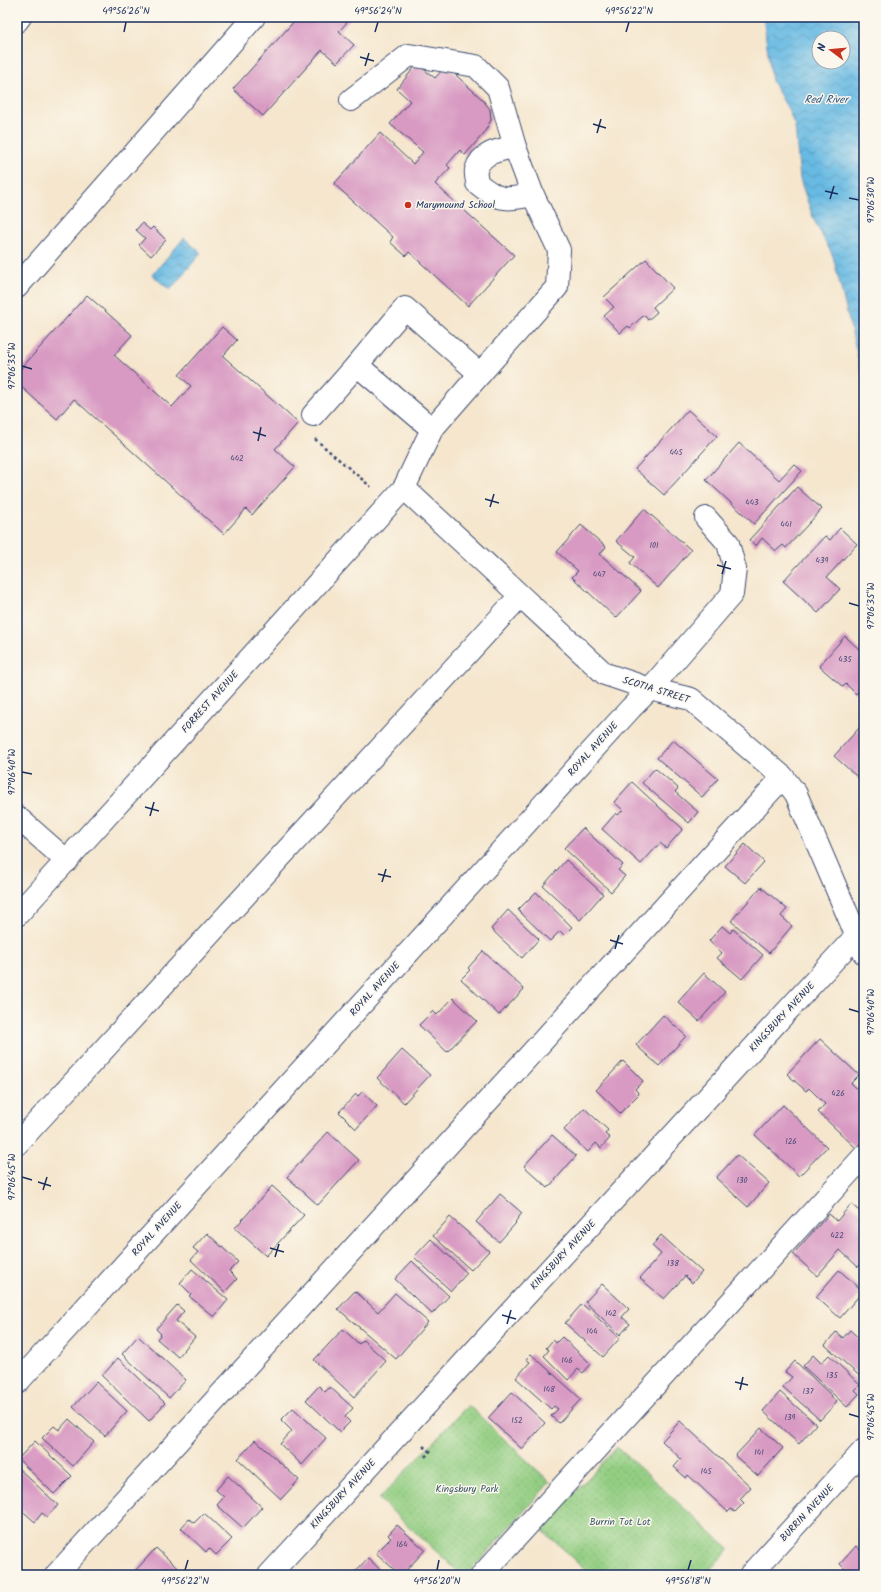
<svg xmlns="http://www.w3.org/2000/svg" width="881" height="1592" font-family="Kalam,sans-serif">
	<defs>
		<pattern id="park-dots" width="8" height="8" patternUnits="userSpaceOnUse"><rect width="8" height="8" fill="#93ce82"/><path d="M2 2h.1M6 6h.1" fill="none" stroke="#7eb173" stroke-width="1.8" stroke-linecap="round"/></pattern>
		<pattern id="water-waves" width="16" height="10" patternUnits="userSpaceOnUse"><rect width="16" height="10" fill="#67bae3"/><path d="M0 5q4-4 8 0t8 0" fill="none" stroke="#5498bb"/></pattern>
	</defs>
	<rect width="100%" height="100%" fill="#fbf7ec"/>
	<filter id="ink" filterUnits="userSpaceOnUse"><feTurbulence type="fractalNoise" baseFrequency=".025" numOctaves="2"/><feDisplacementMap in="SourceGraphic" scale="8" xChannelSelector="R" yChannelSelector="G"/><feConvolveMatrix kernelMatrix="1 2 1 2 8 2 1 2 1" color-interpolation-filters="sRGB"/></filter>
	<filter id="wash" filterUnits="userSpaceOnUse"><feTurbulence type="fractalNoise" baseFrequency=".012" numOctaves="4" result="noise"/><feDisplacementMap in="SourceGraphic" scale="16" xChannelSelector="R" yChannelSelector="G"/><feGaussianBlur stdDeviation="0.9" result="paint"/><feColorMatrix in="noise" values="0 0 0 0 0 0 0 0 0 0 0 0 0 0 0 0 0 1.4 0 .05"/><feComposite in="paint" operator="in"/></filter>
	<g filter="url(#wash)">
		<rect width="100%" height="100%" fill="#f5e6cd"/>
		<!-- park -->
		<g fill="url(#park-dots)" stroke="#577e70">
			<polygon points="468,1405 550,1482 467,1575 462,1575 379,1499"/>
			<polygon points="617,1447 729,1549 705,1575 592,1575 541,1529"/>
		</g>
		<!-- water -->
		<g fill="url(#water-waves)" stroke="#4174a0" fill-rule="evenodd">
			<path d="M763 17H864V382L833 256 814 220 800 179 795 126 788 109 772 81ZM819 38H843V62H819Z"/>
			<polygon points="184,238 201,253 170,290 152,275"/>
		</g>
		<g id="blocks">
			<!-- building -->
			<g fill="#d899c2">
				<polygon points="298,17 352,17 339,31 354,45 337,63 322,50 263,116 233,89"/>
				<polygon points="417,64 435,78 446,66 482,99 490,109 491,120 484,133 465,155 460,150 447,165 450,168 435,184 514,255 468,306 409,252 406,256 390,242 393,237 334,184 380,133 413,164 423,152 390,124 410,101 397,89"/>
				<polygon points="142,223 150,230 153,227 166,240 151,256 139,245 145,238 136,230"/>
				<polygon points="646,259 673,288 653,307 657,312 648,320 644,315 630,328 628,326 620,333 604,316 614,307 604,297"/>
				<polygon points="87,295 132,335 114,355 172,407 191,386 179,375 222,327 237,340 223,356 298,423 275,449 295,467 252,515 246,509 224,534 74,399 57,419 17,383 17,373"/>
				<polygon points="688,410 717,436 664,495 635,469"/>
				<polygon points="739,443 779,480 794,464 802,471 754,524 706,480"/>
				<polygon points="797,487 822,509 786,548 783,545 776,551 762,538 756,546 749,540"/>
				<polygon points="644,509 691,550 658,588 630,563 635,557 616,541"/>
				<polygon points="581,525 606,547 600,554 641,591 616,618 572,577 578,571 557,552"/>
				<polygon points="840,528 857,544 827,577 840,589 818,613 783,581 825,536 830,540"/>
				<polygon points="845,636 862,652 864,650 864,685 856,694 846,684 843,687 819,666"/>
				<polygon points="860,727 864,731 864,783 834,756"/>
				<polygon points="673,740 718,779 702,797 657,758"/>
				<polygon points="655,768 678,788 675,792 698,812 689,823 642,783"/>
				<polygon points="632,782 683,829 666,848 660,843 641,864 602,829 616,813 618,815 623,810 614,802"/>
				<polygon points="583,828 623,865 618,870 625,876 611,892 564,848"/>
				<polygon points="745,844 764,862 745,883 725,866"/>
				<polygon points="566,860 603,894 580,920 543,886"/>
				<polygon points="761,887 787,909 781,916 792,926 769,953 731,921"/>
				<polygon points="536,892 572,927 564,935 560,931 550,941 518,910"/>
				<polygon points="508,910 539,939 522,958 491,929"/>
				<polygon points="722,926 730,933 733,929 763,955 742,979 717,958 722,953 709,941"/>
				<polygon points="483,951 524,989 499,1015 461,979 470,970 468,968"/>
				<polygon points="704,973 725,992 699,1021 678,1002"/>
				<polygon points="453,998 477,1021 447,1052 419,1025 433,1011 437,1015"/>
				<polygon points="663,1015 686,1036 659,1066 636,1045"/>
				<polygon points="820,1039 859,1075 851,1083 864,1095 864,1134 863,1136 864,1141 857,1149 818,1112 825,1104 809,1088 806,1091 787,1074"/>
				<polygon points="402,1050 430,1075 404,1103 377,1078"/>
				<polygon points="623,1061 643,1081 635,1089 639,1094 620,1113 596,1090"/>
				<polygon points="362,1092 377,1106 356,1129 339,1112 356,1094 358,1096"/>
				<polygon points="783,1105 827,1147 799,1176 755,1135"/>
				<polygon points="584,1108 608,1130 605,1134 610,1138 601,1148 596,1143 588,1152 564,1130"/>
				<polygon points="328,1132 359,1160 318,1205 287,1177"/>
				<polygon points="552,1135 576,1156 548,1188 524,1166"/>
				<polygon points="737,1155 769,1183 748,1207 716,1178"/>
				<polygon points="272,1186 304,1215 266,1256 235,1228"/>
				<polygon points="500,1194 522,1213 515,1222 516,1223 499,1242 476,1222"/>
				<polygon points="851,1204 864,1215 864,1261 858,1267 840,1250 817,1276 793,1254 829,1214 837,1221"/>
				<polygon points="450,1217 489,1251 471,1270 433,1236"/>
				<polygon points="207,1233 238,1262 229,1271 237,1279 225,1292 191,1260 198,1252 193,1248"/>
				<polygon points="661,1235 702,1272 692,1283 685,1276 664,1299 640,1278 661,1254 652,1246"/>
				<polygon points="431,1239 467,1273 451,1291 414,1257"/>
				<polygon points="412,1261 449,1296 432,1314 395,1279"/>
				<polygon points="192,1269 228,1300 214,1317 189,1296 191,1294 180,1283"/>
				<polygon points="839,1270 863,1291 840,1318 816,1297"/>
				<polygon points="602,1284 629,1309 622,1317 630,1324 620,1335 585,1302"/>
				<polygon points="355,1291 378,1312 395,1293 428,1322 396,1359 338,1309"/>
				<polygon points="582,1304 620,1338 603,1357 565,1323"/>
				<polygon points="177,1305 184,1311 176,1321 195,1337 178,1357 157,1339 161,1334 156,1329"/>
				<polygon points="343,1329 359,1344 363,1340 386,1361 354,1397 314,1360"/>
				<polygon points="850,1330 864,1343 864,1380 825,1345 836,1332 843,1338"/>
				<polygon points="138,1336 186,1380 169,1398 122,1354"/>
				<polygon points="562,1337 591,1364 583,1373 578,1369 568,1380 544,1356 549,1350 546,1348 553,1340 556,1343"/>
				<polygon points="531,1354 581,1399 559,1423 551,1416 558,1409 554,1406 551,1409 516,1378 530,1362 526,1359"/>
				<polygon points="813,1355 821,1363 829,1355 860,1385 855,1390 859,1394 847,1407 803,1366"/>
				<polygon points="118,1358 165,1403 149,1421 102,1376"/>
				<polygon points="795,1361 832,1396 831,1397 837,1402 820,1420 783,1387 792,1377 785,1372"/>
				<polygon points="96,1382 127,1411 105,1436 73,1407"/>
				<polygon points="319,1386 325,1392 330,1387 353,1408 345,1417 350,1422 340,1432 306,1400"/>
				<polygon points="512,1392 545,1423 522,1449 488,1418"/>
				<polygon points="780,1392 816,1424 799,1444 763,1411"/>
				<polygon points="293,1408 326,1438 302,1465 280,1444 292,1431 281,1420"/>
				<polygon points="69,1419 94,1442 73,1466 42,1438 54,1426 59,1430"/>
				<polygon points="680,1421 751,1487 740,1499 744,1503 735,1512 731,1509 728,1512 688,1475 686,1478 674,1467 681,1459 662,1441"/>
				<polygon points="761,1428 783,1448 758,1476 735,1456"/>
				<polygon points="255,1440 299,1480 281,1499 238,1459"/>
				<polygon points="35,1441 72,1476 54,1494 18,1459"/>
				<polygon points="17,1467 58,1505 47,1517 42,1513 35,1522 17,1506"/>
				<polygon points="228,1476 262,1507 243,1528 217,1505 224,1497 216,1490"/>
				<polygon points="204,1513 232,1539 216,1555 209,1548 206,1552 181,1528 189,1519 194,1523"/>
				<polygon points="397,1525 425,1550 402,1575 400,1575 376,1553 391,1538 388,1535"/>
				<polygon points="856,1546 864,1553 864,1575 843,1575 847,1571 840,1564"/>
				<polygon points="156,1548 185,1575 140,1575 135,1571"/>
				<polygon points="368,1558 386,1575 352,1575"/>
			</g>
		</g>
	</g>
	<g filter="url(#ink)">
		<use href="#blocks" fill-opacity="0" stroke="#3c4a6f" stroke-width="1"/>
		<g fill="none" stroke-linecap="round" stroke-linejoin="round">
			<defs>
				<g id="minor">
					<polyline points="17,21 20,17"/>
					<polyline points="351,100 409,55 476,66 498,88 515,147 533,195 559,250 557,287 480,374"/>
					<path d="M515 147C499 150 481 152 476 170 475 174 477 179 477 183 500 202 505 200 533 195"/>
					<polyline points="17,287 254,17"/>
					<polyline points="313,415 357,365"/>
					<polyline points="404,488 605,674 650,689 691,699 783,777 796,794 864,953"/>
					<polyline points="17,817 67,861"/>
					<polyline points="17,915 404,488 432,429 357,365 405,308 480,374 432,429"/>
					<polyline points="17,1144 520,596"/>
					<polyline points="17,1383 631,708 650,689 732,594 735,569 728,543 706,518"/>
					<polyline points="56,1575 783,777"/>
					<polyline points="269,1575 857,935"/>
					<polyline points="482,1575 864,1156"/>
					<polyline points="750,1575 864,1450"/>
				</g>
			</defs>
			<!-- minor casing -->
			<use href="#minor" stroke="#3c4a6f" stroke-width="24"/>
			<!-- path -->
			<g stroke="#3c4a6f" stroke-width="2.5" stroke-dasharray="3 3" stroke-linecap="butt">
				<polyline points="315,439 371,487"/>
				<polyline points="423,1446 430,1452"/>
				<polyline points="425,1457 433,1448"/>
			</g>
			<!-- minor -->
			<use href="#minor" stroke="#fff" stroke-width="22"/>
		</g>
	</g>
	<!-- ticks -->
	<path fill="none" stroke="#1b2f5e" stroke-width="1.5" d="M124 32 126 22M375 32 378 22M626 32 629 22M360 57 374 61M365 66 369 53M593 124 606 128M597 133 601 119M825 191 838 194M849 198 859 200M830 199 834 186M22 366 32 369M253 432 266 436M258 441 261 427M485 499 499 503M490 507 494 494M717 565 731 569M722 574 726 561M849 603 859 606M22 772 32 774M145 807 159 811M150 816 154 802M378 874 391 877M382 882 386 869M610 940 623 944M615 949 619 935M849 1009 859 1012M22 1177 32 1180M38 1182 51 1186M43 1190 47 1177M270 1248 284 1252M275 1257 279 1244M502 1315 516 1319M507 1324 511 1310M735 1382 748 1385M740 1390 743 1377M849 1414 859 1417M185 1570 188 1560M437 1570 439 1560M688 1570 691 1560"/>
	<!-- markers -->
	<circle fill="#c8321e" stroke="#fbf7ec" stroke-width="1.5" cx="408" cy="205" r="4"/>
	<g text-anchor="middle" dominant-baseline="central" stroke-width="3" stroke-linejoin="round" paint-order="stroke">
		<!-- number labels -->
		<g font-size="8" fill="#4a4a77">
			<text x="676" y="452">445</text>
			<text x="237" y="458">442</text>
			<text x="752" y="502">443</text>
			<text x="786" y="524">441</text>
			<text x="654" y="545">101</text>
			<text x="822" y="560">439</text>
			<text x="599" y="574">447</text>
			<text x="845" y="659">435</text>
			<text x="838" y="1093">426</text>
			<text x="791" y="1141">126</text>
			<text x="742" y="1180">130</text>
			<text x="837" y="1235">422</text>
			<text x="673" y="1263">138</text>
			<text x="611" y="1313">142</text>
			<text x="592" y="1331">144</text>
			<text x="567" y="1360">146</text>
			<text x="832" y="1375">135</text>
			<text x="549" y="1389">148</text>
			<text x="808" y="1391">137</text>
			<text x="790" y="1417">139</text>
			<text x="517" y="1420">152</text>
			<text x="759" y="1452">141</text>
			<text x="706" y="1471">145</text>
			<text x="402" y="1544">164</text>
		</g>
		<!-- poi labels -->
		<g font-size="10" fill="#1b2f5e" stroke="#fbf7ec" text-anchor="start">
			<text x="416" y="205">Marymound School</text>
		</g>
		<!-- street labels -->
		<g font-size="10" fill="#1b2f5e" stroke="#fbf7ec">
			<text transform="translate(656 690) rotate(17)">SCOTIA STREET</text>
			<text transform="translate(210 702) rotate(-48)">FORREST AVENUE</text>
			<text transform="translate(593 749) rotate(-48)">ROYAL AVENUE</text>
			<text transform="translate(375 989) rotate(-48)">ROYAL AVENUE</text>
			<text transform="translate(782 1017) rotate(-47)">KINGSBURY AVENUE</text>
			<text transform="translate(157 1229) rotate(-48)">ROYAL AVENUE</text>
			<text transform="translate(563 1255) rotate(-47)">KINGSBURY AVENUE</text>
			<text transform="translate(343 1494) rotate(-47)">KINGSBURY AVENUE</text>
			<text transform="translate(807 1513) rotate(-47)">BURRIN AVENUE</text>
		</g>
		<!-- park labels -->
		<g font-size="10" fill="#395767" stroke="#fbf7ec">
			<text x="467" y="1489">Kingsbury Park</text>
			<text x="620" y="1522">Burrin Tot Lot</text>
		</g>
		<!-- water labels -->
		<g font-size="11" font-style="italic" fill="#325986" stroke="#fbf7ec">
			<text x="826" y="100">Red River</text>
		</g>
	</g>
	<!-- margin -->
	<rect width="881" height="1592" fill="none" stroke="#fbf7ec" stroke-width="44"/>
	<!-- north arrow -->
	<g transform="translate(831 50) rotate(286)"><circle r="19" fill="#fbf7ec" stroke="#a1a7b3"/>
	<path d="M0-3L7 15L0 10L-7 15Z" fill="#c8321e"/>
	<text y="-6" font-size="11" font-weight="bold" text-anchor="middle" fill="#1b2f5e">N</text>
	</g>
	<rect x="22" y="22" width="837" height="1548" fill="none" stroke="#1b2f5e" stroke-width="1.5"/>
	<g font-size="10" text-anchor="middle" fill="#1b2f5e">
		<text x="126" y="14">49°56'26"N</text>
		<text x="378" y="14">49°56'24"N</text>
		<text x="629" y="14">49°56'22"N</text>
		<text transform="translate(870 200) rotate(-90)" y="4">97°06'30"W</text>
		<text transform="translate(11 366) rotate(-90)" y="4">97°06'35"W</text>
		<text transform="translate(870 606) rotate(-90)" y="4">97°06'35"W</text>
		<text transform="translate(11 772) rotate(-90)" y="4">97°06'40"W</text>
		<text transform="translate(870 1012) rotate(-90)" y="4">97°06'40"W</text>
		<text transform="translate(11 1177) rotate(-90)" y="4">97°06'45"W</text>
		<text transform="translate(870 1417) rotate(-90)" y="4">97°06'45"W</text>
		<text x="185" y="1584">49°56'22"N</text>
		<text x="437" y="1584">49°56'20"N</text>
		<text x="688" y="1584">49°56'18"N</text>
	</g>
</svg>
